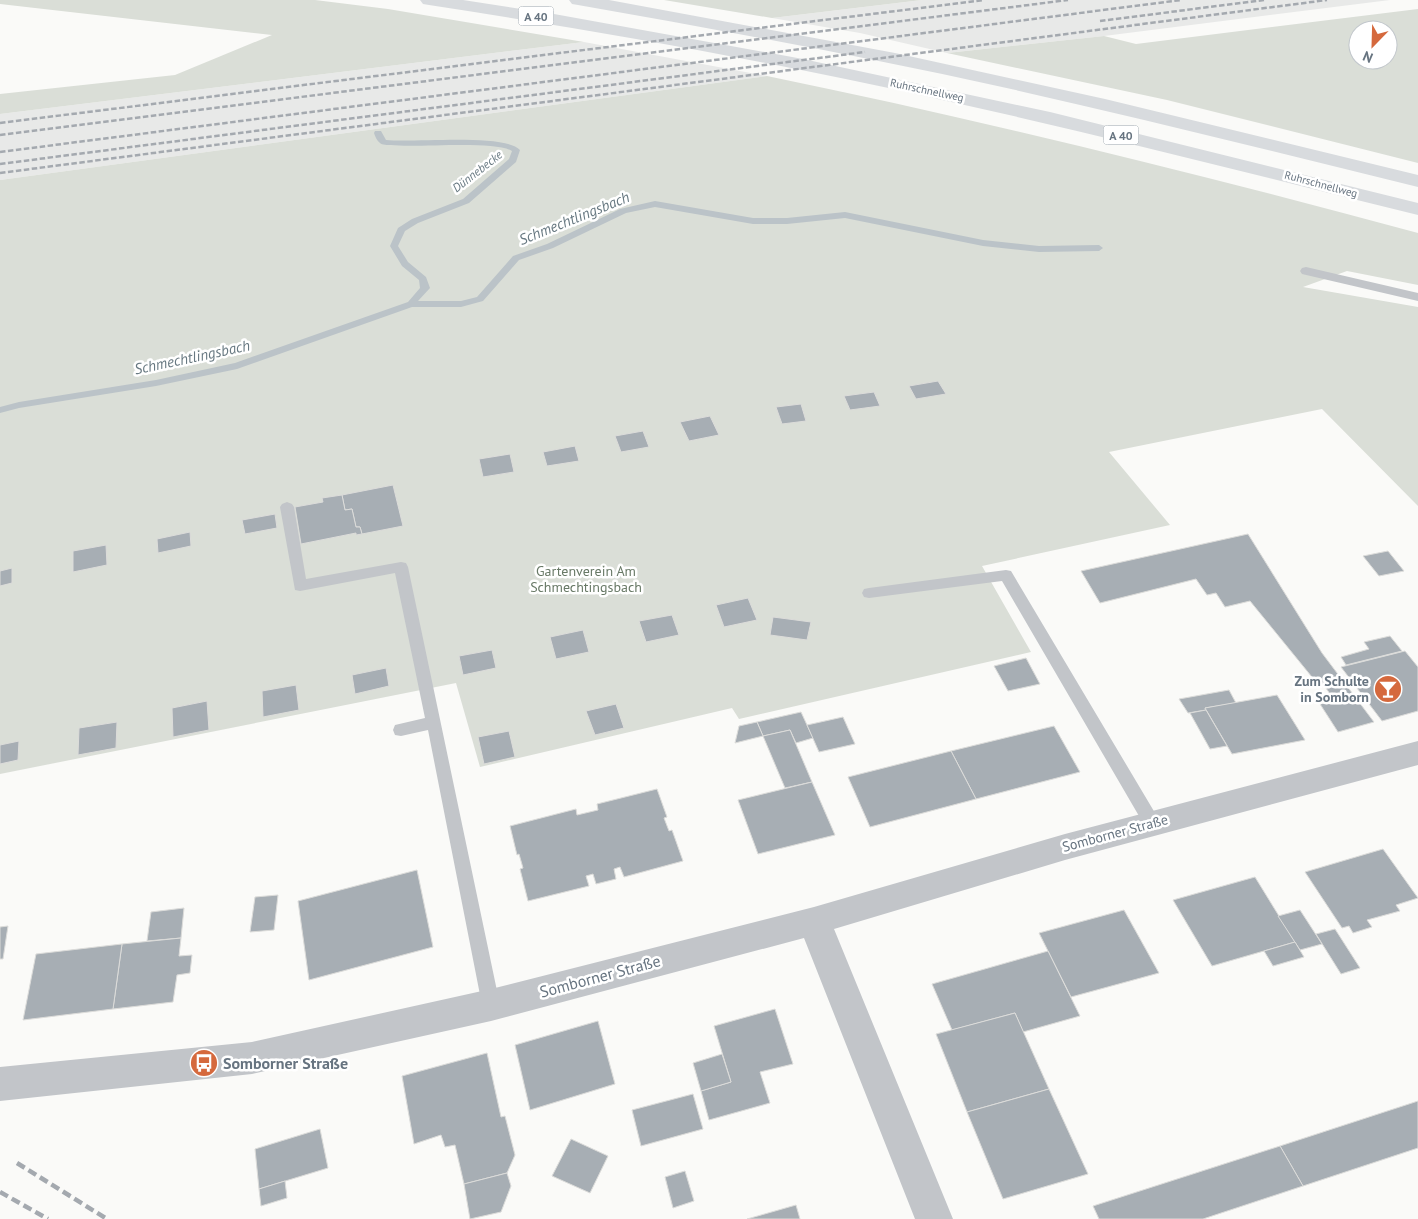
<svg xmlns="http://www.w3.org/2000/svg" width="1418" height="1219" font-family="'PT Sans',sans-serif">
	<rect width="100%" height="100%" fill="#fafaf8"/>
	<!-- built -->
	<g fill="#e8e9e8">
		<polygon points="922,0 1390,0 1104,36 947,53 860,33 772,18"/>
		<polygon points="584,42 767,76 0,180 0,114"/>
	</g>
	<!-- green -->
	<g fill="#daded7" fill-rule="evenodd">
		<polygon points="0,0 315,0 388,9 584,42 0,114 0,94 175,75 272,35 0,4"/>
		<polygon points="664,0 922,0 772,18"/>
		<path d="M1418 9V163L1167 100 947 53 1104 36 1136 44ZM1358 30H1388V60H1358Z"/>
		<path d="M767 76C986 121 1203 175 1418 233V285L1347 271 1303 287 1418 307V506L1322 409 1109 452 1170 525 982 566 1031 652 739 719 732 708 480 767 456 683 0 774V180Z"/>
	</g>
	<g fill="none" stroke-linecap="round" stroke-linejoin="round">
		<!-- stream -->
		<path fill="#bbc3c8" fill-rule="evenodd" d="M375 131H381L386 140C414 143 504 133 520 150L516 162 469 203 418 223 405 231 398 246 408 262 426 277 430 288 418 301H461L477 297 513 256 547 244 620 209 655 201 753 218H787L845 212 983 240 1039 246 1099 245 1103 248 1099 251 1039 252 983 246 845 218 787 224H753L655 207 626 213 553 248 519 260 483 301 461 307H412L237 369 156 386 19 408 0 413V407L19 402 156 380 235 363 408 302 420 288 419 280 402 266 390 246 398 228 412 219 463 199 509 159 512 151C495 140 417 148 391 145 388 145 382 145 380 143 377 141 375 136 374 133Z"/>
	</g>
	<!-- building -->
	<g fill="#a7aeb4" stroke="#dcdcda">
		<polygon points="938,381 946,394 916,399 909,386"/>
		<polygon points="874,392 880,406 850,410 844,396"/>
		<polygon points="801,404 806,421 782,424 776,407"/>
		<polygon points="710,416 719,435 689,441 680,422"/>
		<polygon points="643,431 649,447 621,452 615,436"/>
		<polygon points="575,446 579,461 547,466 543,452"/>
		<polygon points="510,454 514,472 483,477 479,459"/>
		<polygon points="393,485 403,526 362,534 360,527 356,527 352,509 345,510 342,495"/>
		<polygon points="342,495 345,510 352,509 356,527 360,527 362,534 356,535 356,533 301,544 295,507 323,502 322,498"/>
		<polygon points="275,514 277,528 245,534 242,520"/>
		<polygon points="190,532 191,546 158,553 157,539"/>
		<polygon points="1248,534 1322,653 1374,722 1338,732 1320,704 1335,701 1321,681 1316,682 1250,601 1225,607 1216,593 1207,595 1196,579 1100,603 1081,571"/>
		<polygon points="106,545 107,565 73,572 73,551"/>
		<polygon points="1388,551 1404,571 1379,576 1363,556"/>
		<polygon points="12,568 12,583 0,586 0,571"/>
		<polygon points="748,598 757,620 724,627 716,605"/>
		<polygon points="672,615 679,635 646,642 639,621"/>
		<polygon points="773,617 811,622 807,640 770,635"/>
		<polygon points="583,630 589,652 556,659 550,637"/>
		<polygon points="1390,636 1402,651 1346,665 1341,657 1369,649 1364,642"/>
		<polygon points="492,650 496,668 463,675 459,656"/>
		<polygon points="1405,651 1418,667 1418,711 1382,721 1341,667"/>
		<polygon points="1026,658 1040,684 1008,691 994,666"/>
		<polygon points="386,668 389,686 355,694 352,675"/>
		<polygon points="296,685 299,710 263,717 262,691"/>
		<polygon points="1229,690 1236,703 1205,708 1206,710 1188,713 1179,699"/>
		<polygon points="1277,695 1305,740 1232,754 1205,708"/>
		<polygon points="207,701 209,730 173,737 172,708"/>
		<polygon points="616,704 624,728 595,735 586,711"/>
		<polygon points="1206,710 1227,746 1210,749 1190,713"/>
		<polygon points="801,712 813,738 796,743 790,730 763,736 757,722"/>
		<polygon points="843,717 855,744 819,752 807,725"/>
		<polygon points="117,722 116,748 78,755 79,728"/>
		<polygon points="757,722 763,736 735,743 739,726"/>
		<polygon points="1054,726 1080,772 976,799 951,751"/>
		<polygon points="790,730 812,782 785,788 763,736"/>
		<polygon points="509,731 515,757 484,764 478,737"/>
		<polygon points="19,741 18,760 0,764 0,745"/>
		<polygon points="951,751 976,799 870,827 848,777"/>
		<polygon points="812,782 835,835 758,854 738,800"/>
		<polygon points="657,789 667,817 664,818 669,831 672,830 683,861 624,877 620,867 614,869 616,879 596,884 593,874 586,876 589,886 528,901 520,869 523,868 519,854 517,855 510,826 576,809 577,815 598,810 597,804"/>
		<polygon points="1383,849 1418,898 1396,905 1400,911 1367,920 1372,927 1353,933 1349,926 1342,928 1305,872"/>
		<polygon points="417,870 433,947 309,980 298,901"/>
		<polygon points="1255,877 1295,942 1212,966 1173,900"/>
		<polygon points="278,895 274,930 250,932 255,897"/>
		<polygon points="184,908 181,938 147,941 151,912"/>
		<polygon points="1124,910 1159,973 1071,997 1039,933"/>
		<polygon points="1300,910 1322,944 1300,950 1278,916"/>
		<polygon points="8,926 3,959 0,959 0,927"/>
		<polygon points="1335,929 1360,968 1341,974 1316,934"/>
		<polygon points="181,938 179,956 192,955 190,973 177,975 173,1002 113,1009 122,944"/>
		<polygon points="1295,942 1304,957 1273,966 1264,951"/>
		<polygon points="122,944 113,1009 23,1020 36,954"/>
		<polygon points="1048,951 1080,1016 1023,1032 1015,1013 952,1030 932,984"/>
		<polygon points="775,1009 793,1064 760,1072 770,1103 709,1120 701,1091 731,1082 714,1026"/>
		<polygon points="1015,1013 1049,1089 967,1112 936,1034"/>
		<polygon points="598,1021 615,1084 530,1110 515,1045"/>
		<polygon points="487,1053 501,1117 505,1116 515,1155 507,1173 464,1184 455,1145 445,1147 441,1135 414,1144 402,1076"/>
		<polygon points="722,1054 731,1082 701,1091 693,1063"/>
		<polygon points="1049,1089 1088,1174 1003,1199 967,1112"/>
		<polygon points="693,1094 703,1129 641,1146 632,1110"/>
		<polygon points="1418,1101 1418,1148 1303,1186 1280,1146"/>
		<polygon points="320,1129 328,1168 259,1189 255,1149"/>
		<polygon points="571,1139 608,1156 590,1193 552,1176"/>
		<polygon points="1280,1146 1303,1186 1203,1219 1099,1219 1093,1206"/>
		<polygon points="685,1171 694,1201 673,1208 665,1177"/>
		<polygon points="507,1173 511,1186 501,1212 470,1219 464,1184"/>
		<polygon points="285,1181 287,1198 261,1206 259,1189"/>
		<polygon points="796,1205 800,1219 747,1219"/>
	</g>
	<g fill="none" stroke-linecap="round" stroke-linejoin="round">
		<!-- lane -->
		<g fill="#c2c5c9" fill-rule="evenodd">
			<polygon points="1306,267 1418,293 1418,301 1302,274 1300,271 1302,268"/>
			<polygon points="287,502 292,504 294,507 306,579 401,562 406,563 408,567 500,1005 498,1011 491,1014 484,1011 482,1005 428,730 401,736 395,735 393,730 395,725 425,718 395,573 300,591 295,590 280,507 282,504"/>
			<polygon points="1006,570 1011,571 1158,818 1160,823 1158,828 1152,830 1146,828 1002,581 869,598 864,597 862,593 864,589 869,588"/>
		</g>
		<!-- street -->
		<polygon fill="#c2c5c9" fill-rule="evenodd" points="1418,741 1418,765 1065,860 834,929 953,1219 915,1219 804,938 491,1021 252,1074 0,1101 0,1067 252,1042 491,989 814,907 1065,834"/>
		<!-- highway -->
		<g fill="#d8dbde" fill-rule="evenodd">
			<path d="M420 0H463L554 14 803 59 1050 112 1418 203V215C1255 175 1093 133 929 97 763 60 596 31 429 5L423 4Z"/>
			<path d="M569 0H609L895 53 1105 99 1418 175V187C1280 153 1141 118 1002 87 862 56 720 30 578 5L572 4Z"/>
		</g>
		<!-- rail-far1 -->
		<g stroke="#a4a9af" stroke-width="2.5" stroke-dasharray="5.5 2.5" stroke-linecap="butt">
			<polyline points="1100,21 1264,0"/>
			<polyline points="0,123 984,0"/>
			<polyline points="0,135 1068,0"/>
			<polyline points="0,152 1181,0"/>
			<polyline points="0,164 865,52"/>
			<polyline points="0,173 1327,0"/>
		</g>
		<!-- rail -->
		<g stroke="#a4a9af" stroke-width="4.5" stroke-dasharray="9 4.5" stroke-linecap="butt">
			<polyline points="17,1163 107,1219"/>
			<polyline points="0,1192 48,1219"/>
		</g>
	</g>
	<!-- icons -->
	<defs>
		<symbol id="bar-disc" viewBox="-11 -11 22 22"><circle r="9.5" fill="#d5693d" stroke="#fff"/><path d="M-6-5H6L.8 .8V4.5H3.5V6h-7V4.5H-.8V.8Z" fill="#fff"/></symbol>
		<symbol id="bus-disc" viewBox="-11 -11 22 22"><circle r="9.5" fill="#d5693d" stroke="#fff"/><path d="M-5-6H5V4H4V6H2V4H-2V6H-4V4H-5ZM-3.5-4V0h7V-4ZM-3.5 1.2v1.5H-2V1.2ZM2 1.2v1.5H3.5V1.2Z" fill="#fff"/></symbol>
	</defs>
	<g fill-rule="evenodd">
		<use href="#bar-disc" x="1372" y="673" width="32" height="32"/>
		<use href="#bus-disc" x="188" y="1047" width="32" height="32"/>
	</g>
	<g text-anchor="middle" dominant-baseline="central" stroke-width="5" stroke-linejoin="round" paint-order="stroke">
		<!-- far-street labels -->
		<g font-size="11" fill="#677480" stroke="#fff">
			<text transform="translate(927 90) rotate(12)">Ruhrschnellweg</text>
			<text transform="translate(1321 184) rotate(15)">Ruhrschnellweg</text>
		</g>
		<!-- shield labels -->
		<g fill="#fff" stroke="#959ea6" stroke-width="1">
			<rect x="518.5" y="6.5" width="35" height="19" rx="4"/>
			<rect x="1103.5" y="125.5" width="35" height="19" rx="4"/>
		</g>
		<g font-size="12" font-weight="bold" fill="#677480">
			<text x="536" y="16">A 40</text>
			<text x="1121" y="135">A 40</text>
		</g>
		<!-- far-water labels -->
		<g font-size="12" font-style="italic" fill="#677881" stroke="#fff">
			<text transform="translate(477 171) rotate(-38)">Dünnebecke</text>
		</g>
		<!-- park labels -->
		<g font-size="14" fill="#687966" stroke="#fff">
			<text x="586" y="571">Gartenverein Am<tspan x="586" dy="16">Schmechtingsbach</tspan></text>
		</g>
		<!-- poi labels -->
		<g font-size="14" font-weight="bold" fill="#677480" stroke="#fff" text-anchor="end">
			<text x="1369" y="681">Zum Schulte<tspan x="1369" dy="16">in Somborn</tspan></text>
		</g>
		<!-- street labels -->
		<g font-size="14" fill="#677480" stroke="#fff">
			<text transform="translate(1115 833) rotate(-15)">Somborner Straße</text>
		</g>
		<!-- water labels -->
		<g font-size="15" font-style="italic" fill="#677881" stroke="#fff">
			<text transform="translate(574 218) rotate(-22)">Schmechtlingsbach</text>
			<text transform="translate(192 357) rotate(-12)">Schmechtlingsbach</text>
		</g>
		<!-- near-street labels -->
		<g font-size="16" fill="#677480" stroke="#fff">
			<text transform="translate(600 976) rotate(-15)">Somborner Straße</text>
		</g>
		<!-- near-poi labels -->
		<g font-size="16" font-weight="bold" fill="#677480" stroke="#fff" text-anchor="start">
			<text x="223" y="1063">Somborner Straße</text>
		</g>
	</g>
	<!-- north arrow -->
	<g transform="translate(1373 45) rotate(203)"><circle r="24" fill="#ffffff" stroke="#c2c7cc"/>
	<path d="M0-4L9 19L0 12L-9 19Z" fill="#d5693d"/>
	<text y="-8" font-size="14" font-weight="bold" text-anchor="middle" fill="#677480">N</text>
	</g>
</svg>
